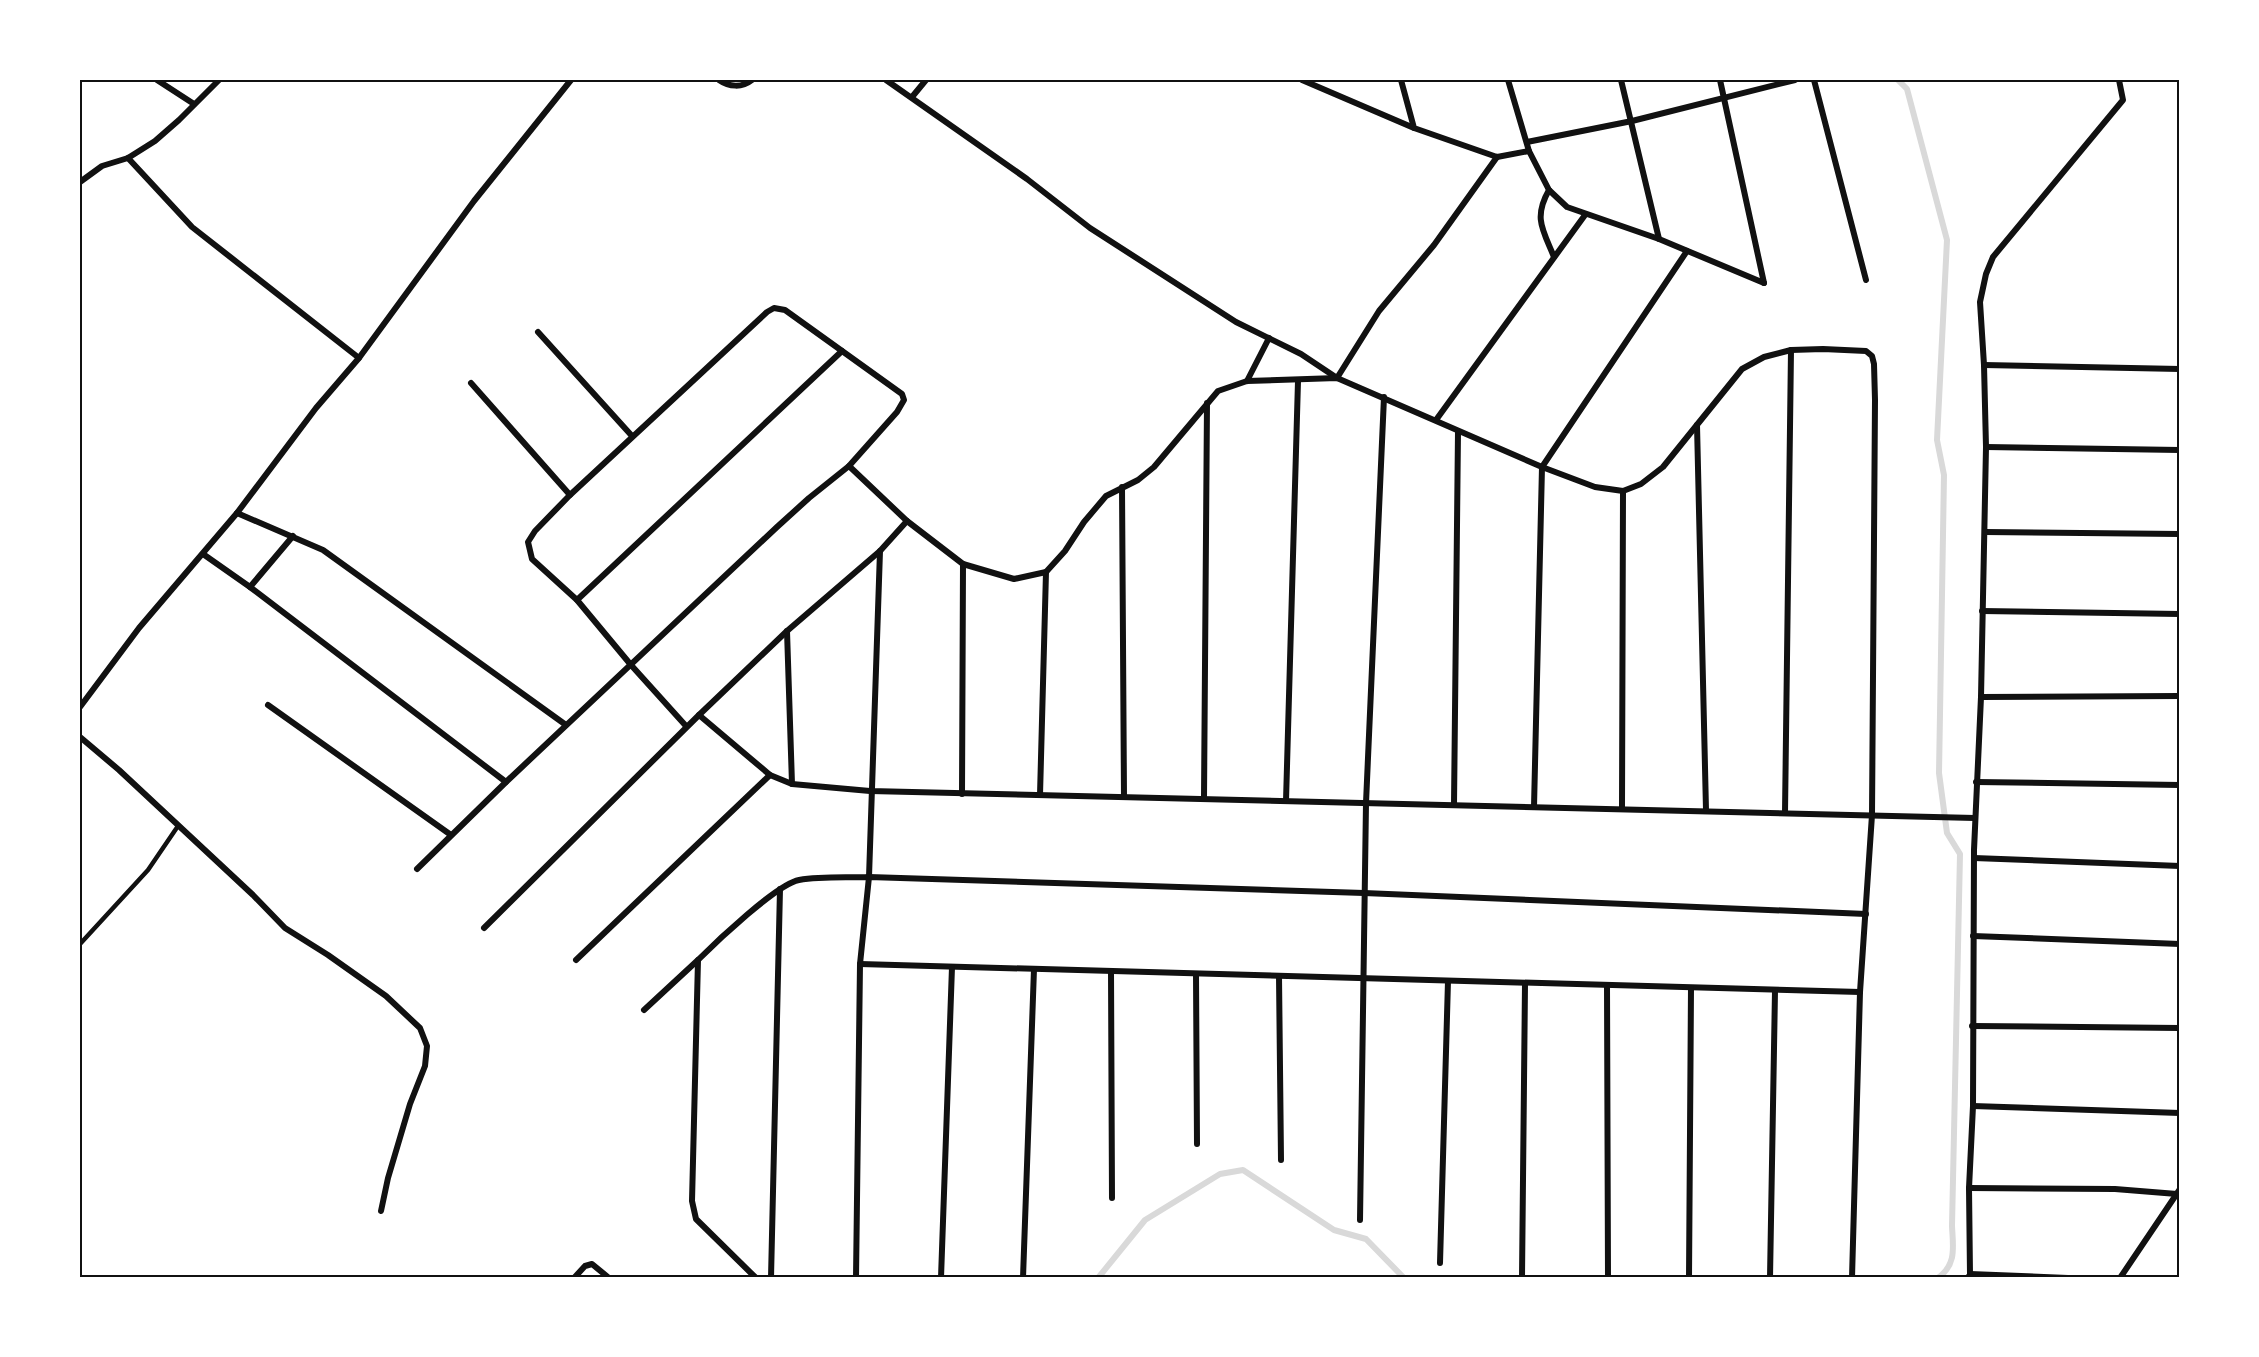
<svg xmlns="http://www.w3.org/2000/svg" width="2259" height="1357" font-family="'Public Sans',sans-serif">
	<rect width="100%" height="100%" fill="#fff"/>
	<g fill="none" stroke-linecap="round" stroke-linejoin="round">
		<!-- stream -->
		<g stroke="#d9d9d9" stroke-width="6">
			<path d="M1898 80 1907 89 1947 240 1937 440 1944 475 1939 773 1947 833 1960 854 1952 1226C1953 1247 1957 1264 1938 1278"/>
			<polyline points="1098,1278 1145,1220 1220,1174 1243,1170 1334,1230 1366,1239 1404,1278"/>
		</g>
		<!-- service -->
		<polyline stroke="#111" stroke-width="4.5" points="80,944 148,870 178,826"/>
		<!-- minor -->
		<g stroke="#111" stroke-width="6">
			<polyline points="157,80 194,104"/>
			<path d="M719 80C729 87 742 88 752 80"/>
			<polyline points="886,80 1027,179 1090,228 1236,322 1301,354 1337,378 1379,311 1434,245 1497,157"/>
			<polyline points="1302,80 1414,128"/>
			<polyline points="1401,80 1414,128 1497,157 1529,151 1508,80"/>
			<polyline points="1621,80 1659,239"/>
			<polyline points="1720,80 1764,283"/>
			<polyline points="1814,80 1866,280"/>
			<polyline points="912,97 926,80"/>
			<polyline points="1527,142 1632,121 1795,80"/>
			<polyline points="1529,151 1549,190 1567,207 1659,239 1764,283"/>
			<polyline points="128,158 192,227 359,358"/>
			<polyline points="80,182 102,166 128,158 155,141 179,120 219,80"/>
			<path d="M1549 190C1533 218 1543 230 1554 257"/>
			<polyline points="538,332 632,436"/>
			<polyline points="1984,365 2180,369"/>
			<polyline points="1247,381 1269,338"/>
			<polyline points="471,383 570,495"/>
			<polyline points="1436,420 1585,215"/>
			<polyline points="1697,425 1706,810"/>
			<polyline points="1986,447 2180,450"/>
			<polyline points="1122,487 1124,797"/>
			<polyline points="237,513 323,550 566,725"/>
			<polyline points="1985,532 2180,534"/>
			<polyline points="203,554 250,587 506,782"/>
			<polyline points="250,587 293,536"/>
			<polyline points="577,600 842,351"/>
			<polyline points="1982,611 2180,614"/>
			<polyline points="787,631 792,784"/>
			<polyline points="1981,697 2180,696"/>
			<polyline points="268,705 451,835"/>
			<polyline points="80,707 139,628 237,513 316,408 359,358 474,201 571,80"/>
			<polyline points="699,715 787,631 880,551 907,521"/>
			<polyline points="686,726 631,665 577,600 532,559 528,542 535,531 570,495 767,312 774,308 785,310 902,394 904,400 897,412 849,466"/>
			<polyline points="80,737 119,770 253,895 285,928 328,955 386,996 420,1028 427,1046 425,1066 410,1104 388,1178 381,1211"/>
			<polyline points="1976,782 2180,785"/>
			<polyline points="962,794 963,564"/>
			<polyline points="1040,795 1046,572"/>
			<polyline points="1204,798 1207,403"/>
			<polyline points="1286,801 1298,381"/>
			<polyline points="1454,805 1458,432"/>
			<polyline points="1534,807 1542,467 1687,251"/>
			<polyline points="1622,809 1623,491"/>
			<polyline points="1785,813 1791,350"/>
			<polyline points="1974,858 2180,866"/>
			<polyline points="417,869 506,782 777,527 809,498 849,466 907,521 963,564 1014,579 1046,572 1065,551 1084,522 1106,496 1138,480 1154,467 1218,391 1247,381 1337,378 1542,467 1595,487 1623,491 1641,484 1663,467 1742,369 1764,357 1791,350 1823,349 1866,351 1872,356 1874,364 1875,400 1872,815 1860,992 1852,1278"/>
			<polyline points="484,928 699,715 770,775 792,784 870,791 1975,818"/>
			<polyline points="1973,936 2180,944"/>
			<polyline points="576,960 770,775"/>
			<polyline points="860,964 1860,992"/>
			<polyline points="1111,971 1112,1198"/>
			<polyline points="1196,974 1197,1144"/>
			<polyline points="1279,976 1281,1160"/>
			<polyline points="1607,986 1608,1278"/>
			<polyline points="644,1010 698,960"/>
			<polyline points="1972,1026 2180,1028"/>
			<polyline points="1973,1106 2180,1113"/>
			<polyline points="1969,1188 2115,1189 2177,1194"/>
			<polyline points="1360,1220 1366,803 1384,397"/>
			<polyline points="1440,1263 1448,981"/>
			<polyline points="1970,1274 2068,1278"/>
			<polyline points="574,1278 585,1266 592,1264 609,1278"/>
			<path d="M756 1278 696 1219 692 1201 698 960C716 942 777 884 799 880 822 876 846 878 869 877L1364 893 1866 914"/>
			<polyline points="771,1278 780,889"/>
			<polyline points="856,1278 860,964 869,877 880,551"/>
			<polyline points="941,1278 952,967"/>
			<polyline points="1023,1278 1034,969"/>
			<polyline points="1522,1278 1525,984"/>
			<polyline points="1689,1278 1691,988"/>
			<polyline points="1770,1278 1775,991"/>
			<polyline points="1968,1278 1970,1274 1969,1188 1973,1106 1974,850 1981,697 1986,447 1984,365 1980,302 1986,274 1993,257 2123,100 2119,80"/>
			<polyline points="2120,1278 2180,1189"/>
		</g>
	</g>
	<!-- border -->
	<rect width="2259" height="1357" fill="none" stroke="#ffffff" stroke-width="162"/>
	<rect x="81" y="81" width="2097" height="1195" fill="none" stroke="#111" stroke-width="2"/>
</svg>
